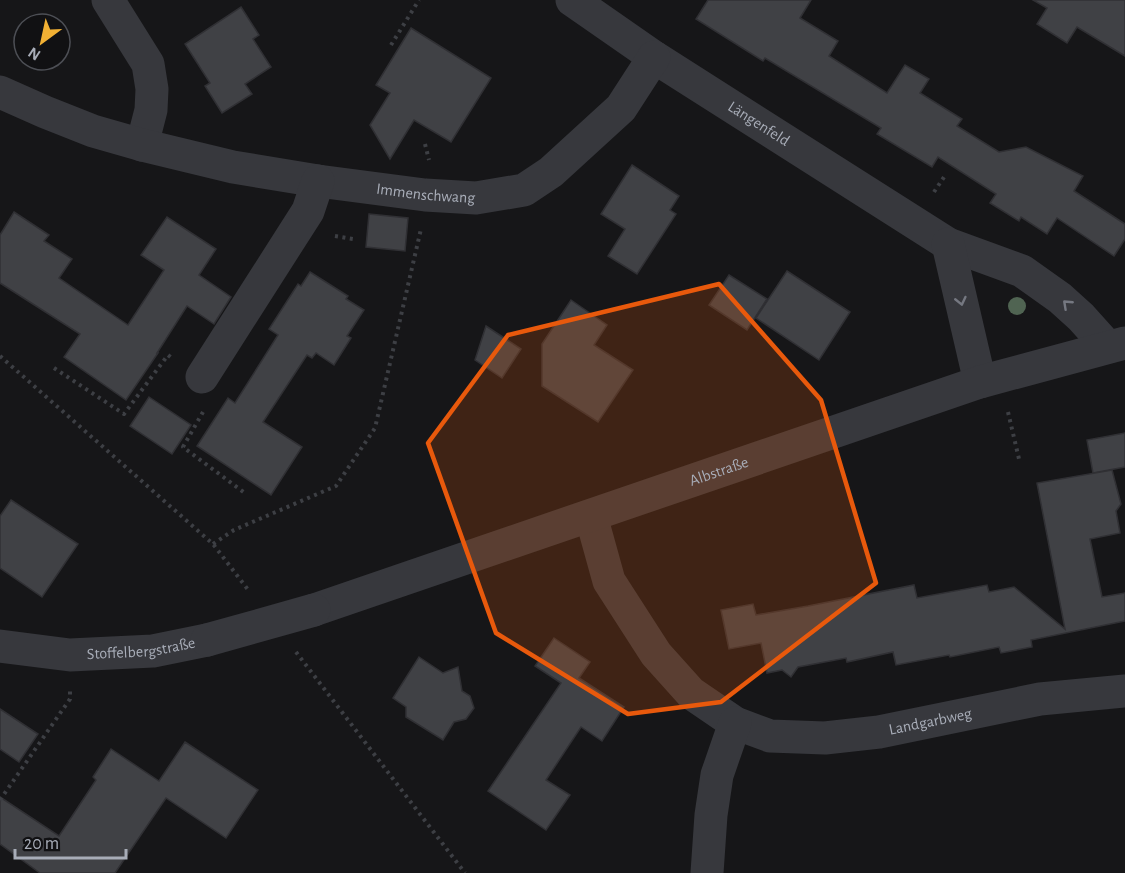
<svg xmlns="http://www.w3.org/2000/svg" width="1125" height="873" font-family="'Alegreya Sans',sans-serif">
	<rect width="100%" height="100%" fill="#161618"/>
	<!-- building -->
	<g fill="#404145" stroke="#303034" stroke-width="1.5">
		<polygon points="708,0 811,0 800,18 838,41 829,56 887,93 905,65 929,79 920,93 962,119 957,126 999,152 1026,147 1083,176 1074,191 1125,224 1125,239 1114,256 1057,218 1047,234 1021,217 1019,221 990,203 996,194 938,157 932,167 877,134 881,128 765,58 763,61 696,19"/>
		<polygon points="1033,0 1125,0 1125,56 1077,27 1067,43 1037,24 1047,8"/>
		<polygon points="241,7 259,35 253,39 271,67 245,84 252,94 222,113 205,86 210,83 185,44"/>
		<polygon points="411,28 491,78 451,142 414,120 390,159 370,125 390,93 376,85"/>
		<polygon points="632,165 679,196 670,210 676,214 637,274 608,256 625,229 601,214"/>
		<polygon points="14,212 49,235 44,241 72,259 59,278 128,325 164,270 141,255 167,217 216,249 199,275 231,297 214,324 187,306 157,353 158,353 126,400 64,357 80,334 0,283 0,235"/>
		<polygon points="369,214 408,218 405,251 366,247"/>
		<polygon points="787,271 850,312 819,360 756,318"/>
		<polygon points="310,272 348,296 346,299 364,310 347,336 351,338 334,365 316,353 312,358 307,355 263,422 302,447 271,495 197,446 228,398 235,403 278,335 269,329 298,284 301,286"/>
		<polygon points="729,275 767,299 747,330 709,305"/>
		<polygon points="571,300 607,325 594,345 633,370 598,422 542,386 542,344"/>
		<polygon points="486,326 521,349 502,378 475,360"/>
		<polygon points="149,397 191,425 172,454 130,426"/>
		<polygon points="1125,433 1125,467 1093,473 1087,440"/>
		<polygon points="1112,470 1121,504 1116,511 1120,533 1090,539 1102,597 1125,593 1125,621 1031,640 1032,647 1001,653 999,647 950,657 949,655 896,665 893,652 847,662 846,658 798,667 791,677 782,670 767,673 761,643 729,649 721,610 753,604 756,615 808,606 914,585 917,598 987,585 989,592 1014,587 1065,629 1037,483"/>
		<polygon points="11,500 78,544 42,597 0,568 0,516"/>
		<polygon points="554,638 590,662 579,678 624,707 602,741 581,727 546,780 570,795 546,830 488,791 561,683 535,666"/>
		<polygon points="419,657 443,673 458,667 462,691 470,696 474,708 466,719 454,722 443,740 406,717 406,707 393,698"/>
		<polygon points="0,709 38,734 19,762 0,749"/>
		<polygon points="185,742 258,790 226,838 166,798 115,873 40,873 0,844 0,797 59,836 96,780 93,777 111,749 159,781"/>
	</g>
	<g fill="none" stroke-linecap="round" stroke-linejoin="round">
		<!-- path -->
		<g stroke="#3d3f44" stroke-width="4" stroke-dasharray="3 4.5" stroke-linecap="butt">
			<polyline points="391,45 419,0"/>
			<polyline points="425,144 429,160"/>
			<polyline points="934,192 946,174"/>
			<polyline points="335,236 353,239"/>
			<polyline points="0,356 213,544 249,591"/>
			<polyline points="54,368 124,414 168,355 173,359"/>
			<polyline points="203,412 183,447 246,494"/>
			<polyline points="1008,412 1019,459"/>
			<polyline points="213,544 234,530 336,486 375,428 421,229"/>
			<polyline points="296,652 465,873"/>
			<polyline points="0,800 70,699 70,689"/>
		</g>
		<!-- minor -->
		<g stroke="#37383d" stroke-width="33">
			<polyline points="108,0 148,64 152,89 151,110 142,145"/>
			<path id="s1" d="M572 0 654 57 948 244 1022 271 1060 298 1081 317 1108 347"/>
			<path id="s2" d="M0 92 45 112 93 131 142 145 233 167 318 181 425 195 476 198 524 190 551 172 621 108 654 57"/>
			<polyline points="948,244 980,382"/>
			<polyline points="202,377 308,211 318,181"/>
			<path id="s3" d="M591 516 609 581 656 654 691 693 735 723 770 736 825 738 879 732 1040 699 1125 691"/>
			<path id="s4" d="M314 610 980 382 1125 343"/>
			<path id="s5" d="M0 646 70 655 153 651 207 640"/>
			<polyline points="707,873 711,815 717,775 735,723"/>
		</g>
		<!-- minor-bridge -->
		<polyline stroke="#37383d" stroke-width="33" points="207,640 314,610"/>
	</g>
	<!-- trees -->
	<circle fill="#506452" cx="1017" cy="306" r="9"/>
	<!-- one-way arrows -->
	<defs><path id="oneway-chevron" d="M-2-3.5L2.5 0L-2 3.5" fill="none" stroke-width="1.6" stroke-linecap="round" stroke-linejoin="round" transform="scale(1.5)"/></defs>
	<g stroke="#757881">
		<use href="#oneway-chevron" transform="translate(961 301) rotate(77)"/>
		<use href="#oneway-chevron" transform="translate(1067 304) rotate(-137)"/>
	</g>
	<!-- marked area -->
	<path fill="#e8590c" fill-opacity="0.2" stroke="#e8590c" stroke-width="4.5" stroke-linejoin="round" d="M719 284 821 400 876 583 721 702 628 714 496 633 428 443 508 335Z"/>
	<g text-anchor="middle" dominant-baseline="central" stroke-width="4.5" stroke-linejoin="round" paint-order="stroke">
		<!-- street labels -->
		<g font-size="16" fill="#a8adb8" stroke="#111113">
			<text stroke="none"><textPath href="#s1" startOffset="224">Längenfeld</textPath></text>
			<text stroke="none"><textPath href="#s2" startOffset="440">Immenschwang</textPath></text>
			<text stroke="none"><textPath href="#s4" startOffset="428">Albstraße</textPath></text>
			<text stroke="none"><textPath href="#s5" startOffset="142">Stoffelbergstraße</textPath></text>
			<text stroke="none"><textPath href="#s3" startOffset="459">Landgarbweg</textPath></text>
		</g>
	</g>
	<!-- north arrow -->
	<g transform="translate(42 42) rotate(213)"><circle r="28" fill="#111113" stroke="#4d4f55" stroke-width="1.5"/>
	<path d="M0-4.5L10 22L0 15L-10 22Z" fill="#f2b134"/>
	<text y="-9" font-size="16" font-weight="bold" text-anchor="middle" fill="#a8adb8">N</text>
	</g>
	<!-- scale -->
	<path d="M15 849v9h111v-9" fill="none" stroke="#a8adb8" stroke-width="3"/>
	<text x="24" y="849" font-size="18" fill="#a8adb8" stroke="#111113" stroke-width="4.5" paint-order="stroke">20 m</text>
</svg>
